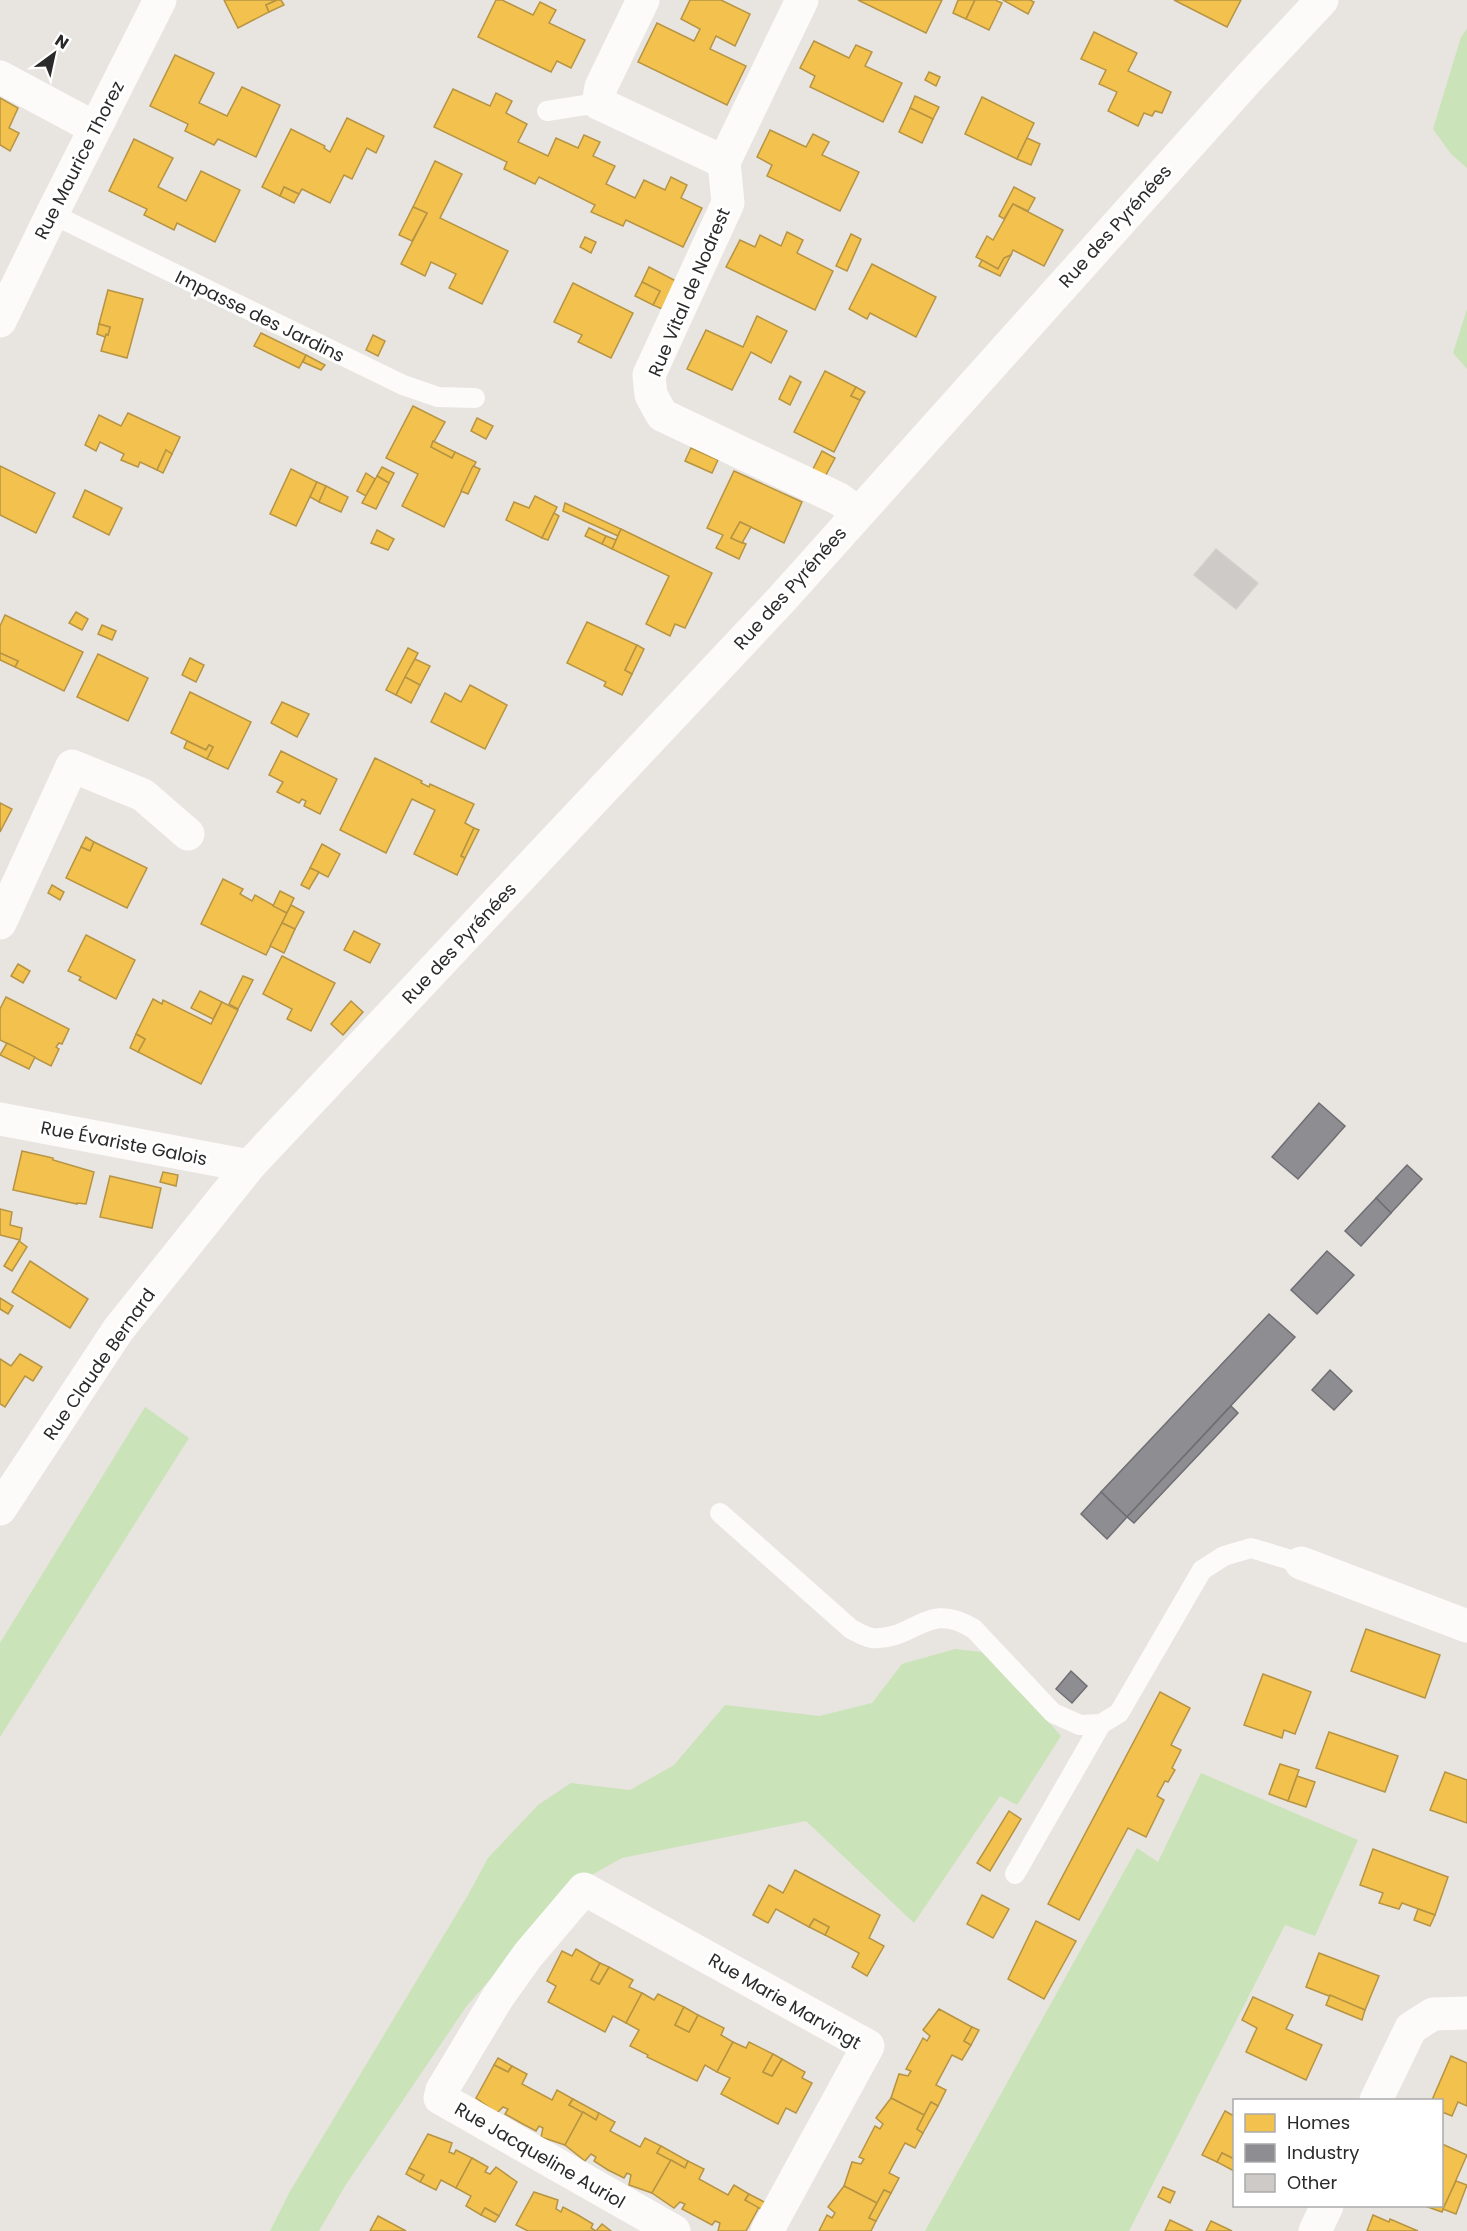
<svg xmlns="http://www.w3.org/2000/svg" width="1467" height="2231" font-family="Poppins,sans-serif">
	<rect width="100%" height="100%" fill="#e8e4e0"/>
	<!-- green -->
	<g fill="#cbe3b8">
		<polygon points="1467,29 1467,168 1451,154 1433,129 1461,37"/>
		<polygon points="1467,309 1467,369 1453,353"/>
		<polygon points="145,1407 189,1438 0,1737 0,1643"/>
		<polygon points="955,1649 982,1652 1029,1700 1061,1736 1017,1805 1000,1796 914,1923 806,1821 622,1858 570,1887 466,2007 345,2186 319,2231 270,2231 289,2193 468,1895 488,1858 538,1805 571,1783 630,1790 674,1765 725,1705 819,1716 872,1703 902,1664"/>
		<polygon points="1201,1773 1358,1840 1315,1936 1285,1925 1129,2231 925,2231 1137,1848 1158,1862"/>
	</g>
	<!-- homes -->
	<g fill="#f2c14e" stroke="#b69443" stroke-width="1.5">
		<polygon points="224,0 277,0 266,5 269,12 238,28"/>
		<polygon points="277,0 281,0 284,5 269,12 266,5"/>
		<polygon points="496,0 502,0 533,15 540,2 556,10 549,23 585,40 571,68 557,61 551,72 478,37"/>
		<polygon points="690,0 721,0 750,14 735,46 716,36 710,49 746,66 727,105 638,62 657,23 694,41 700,29 681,19"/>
		<polygon points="858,0 942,0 926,33"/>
		<polygon points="958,0 975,0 966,19 953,13"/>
		<polygon points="975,0 995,0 1002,3 989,30 966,19"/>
		<polygon points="1003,0 1030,0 1034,2 1028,14"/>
		<polygon points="1174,0 1241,0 1227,27"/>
		<polygon points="1094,32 1137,53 1128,71 1171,92 1162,113 1155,111 1152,116 1144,113 1138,126 1108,111 1117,92 1099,84 1106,70 1081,59"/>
		<polygon points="814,41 849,58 856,45 872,52 865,66 902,83 883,122 810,87 815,76 800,68"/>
		<polygon points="175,55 214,73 199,103 227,116 242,87 280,105 256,157 218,139 214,145 185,131 188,124 150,106"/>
		<polygon points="929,72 940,77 936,86 925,80"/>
		<polygon points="453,89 490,106 496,93 512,101 506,113 527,124 518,142 548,156 556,138 578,148 584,135 600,142 593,156 615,166 606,184 635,198 644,180 665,190 671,177 687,185 681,198 702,208 683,247 626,220 623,226 591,212 595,205 539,177 535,184 504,169 507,162 434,127"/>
		<polygon points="915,96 939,107 933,119 910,108"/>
		<polygon points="982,97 1034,123 1017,159 965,134"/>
		<polygon points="0,98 18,108 9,128 19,133 10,151 0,145"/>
		<polygon points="910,108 933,119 922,143 899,132"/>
		<polygon points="347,118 384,136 376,153 367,148 352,179 344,175 330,203 302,189 299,194 284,187 280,196 262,187 291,129 325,146 324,148 330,152"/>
		<polygon points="770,130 806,147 813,134 829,142 822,155 859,172 840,211 767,176 772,165 757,157"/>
		<polygon points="1027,138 1040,144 1031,165 1017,159"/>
		<polygon points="134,139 173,158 158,187 186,201 201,171 240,190 215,242 177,223 174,230 144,215 147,209 109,191"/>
		<polygon points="435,161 462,174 440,218 508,251 482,304 449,288 456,274 431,262 425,276 401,264 427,213 413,207"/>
		<polygon points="284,187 299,194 294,203 280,196"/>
		<polygon points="1014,187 1035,198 1028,211 1013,204 1004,219 999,216"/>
		<polygon points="1013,204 1063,230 1044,266 1013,250 1011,255 1004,258 998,269 976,257 987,236 993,240"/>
		<polygon points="413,207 427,213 412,241 399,235"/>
		<polygon points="787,232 803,240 797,253 833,271 815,310 726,267 740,240 755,247 760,235 781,246"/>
		<polygon points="851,234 861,239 847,271 836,266"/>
		<polygon points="585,237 596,242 591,253 580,247"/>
		<polygon points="1011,255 1000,276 979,266 982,260 998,269 1004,258"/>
		<polygon points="872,264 936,297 916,337 870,313 867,319 849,309"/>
		<polygon points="649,267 676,281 662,309 653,305 660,291 642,282"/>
		<polygon points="642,282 660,291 653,305 635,296"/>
		<polygon points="573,283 633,313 611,358 578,342 582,335 554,322"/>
		<polygon points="108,290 143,299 127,358 101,351 106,334 108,335 110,327 99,324"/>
		<polygon points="757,316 787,331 771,363 751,352 732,390 687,369 706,330 743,347"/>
		<polygon points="99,324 110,327 108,335 106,334 105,337 97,334"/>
		<polygon points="261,333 306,355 299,368 254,346"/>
		<polygon points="373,335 385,341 378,356 366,350"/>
		<polygon points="306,355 325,365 321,370 303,362"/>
		<polygon points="825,371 856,387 851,396 860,400 834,452 794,432"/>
		<polygon points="790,376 801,382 790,405 779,399"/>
		<polygon points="856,387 865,392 860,400 851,396"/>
		<polygon points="413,406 445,422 431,447 452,458 455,452 476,462 444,527 402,506 418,474 386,458"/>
		<polygon points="128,413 180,437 172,454 166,450 157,470 140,462 138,467 121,460 124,454 100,442 96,451 85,445 99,415 121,426"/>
		<polygon points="477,418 493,426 486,439 471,431"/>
		<polygon points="433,441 455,452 452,458 431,447"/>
		<polygon points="691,448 718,460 712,473 685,461"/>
		<polygon points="166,450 172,454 163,473 157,470"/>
		<polygon points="822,451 835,458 821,484 809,477"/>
		<polygon points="0,466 55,493 36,533 0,515"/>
		<polygon points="473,466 480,469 468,494 461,491"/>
		<polygon points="382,467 394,473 389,483 377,476"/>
		<polygon points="291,469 317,482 296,526 270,514"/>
		<polygon points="734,471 802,502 784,543 740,522 731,538 746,544 739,559 716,548 723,535 707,528"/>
		<polygon points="366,473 375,479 366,496 357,491"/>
		<polygon points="377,476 389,483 376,509 362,503"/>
		<polygon points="317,482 326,486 319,502 310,497"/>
		<polygon points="326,486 348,497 341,512 319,502"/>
		<polygon points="85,490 122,508 109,535 73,517"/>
		<polygon points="535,496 557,507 542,538 506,520 514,502 529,508"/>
		<polygon points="565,503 621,529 618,536 563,511"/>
		<polygon points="554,513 559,516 548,540 542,538"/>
		<polygon points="740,522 751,527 742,543 731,538"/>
		<polygon points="589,528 606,536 602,544 585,536"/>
		<polygon points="621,529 712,573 685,628 675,624 670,636 646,624 669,576 612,549"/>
		<polygon points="377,530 394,539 388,550 371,543"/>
		<polygon points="606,536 616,540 612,549 602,544"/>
		<polygon points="76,612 88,619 82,630 69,623"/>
		<polygon points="5,615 83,652 64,691 15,667 18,661 0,653 0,626"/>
		<polygon points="587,622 637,645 625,670 632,674 622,695 604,686 606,682 567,663"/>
		<polygon points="102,625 116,631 112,640 98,634"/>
		<polygon points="637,645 644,649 632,674 625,670"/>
		<polygon points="408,648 418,653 396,695 386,690"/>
		<polygon points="0,653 18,661 15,667 0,660"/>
		<polygon points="98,654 148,678 128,721 77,697"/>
		<polygon points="190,658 204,665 196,682 182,675"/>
		<polygon points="415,659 430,666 420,685 405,677"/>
		<polygon points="405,677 420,685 411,703 396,695"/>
		<polygon points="470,685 507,705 485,749 431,722 445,693 461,702"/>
		<polygon points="190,692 251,722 228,769 207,759 213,747 209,745 206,750 171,733"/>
		<polygon points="282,702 309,714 297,737 271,723"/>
		<polygon points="187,741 206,750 209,745 213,747 207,759 184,748"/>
		<polygon points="281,751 337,779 320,814 304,806 306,801 302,799 299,803 277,792 283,782 269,775"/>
		<polygon points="375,758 422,781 421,783 429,787 430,784 474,804 465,823 474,828 461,856 465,858 457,875 414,854 435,810 412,799 386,853 340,830"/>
		<polygon points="0,803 12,809 0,832"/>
		<polygon points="474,828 479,830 465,858 461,856"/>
		<polygon points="86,837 94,842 90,851 81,847"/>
		<polygon points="94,842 147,868 127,908 66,878 81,847 90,851"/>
		<polygon points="322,844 340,854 328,877 310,868"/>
		<polygon points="310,868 319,872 309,889 301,885"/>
		<polygon points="223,879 243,889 240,894 252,901 255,895 287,913 266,955 201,924"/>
		<polygon points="52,885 64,892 60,900 48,893"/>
		<polygon points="280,891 294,898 287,913 273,906"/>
		<polygon points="291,905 304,912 295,929 282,923"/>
		<polygon points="282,923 295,929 284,953 270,946"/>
		<polygon points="354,931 380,944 370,963 344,950"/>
		<polygon points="86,935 135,960 116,999 79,980 81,977 68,971"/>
		<polygon points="282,956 335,983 311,1031 287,1019 292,1009 263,994"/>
		<polygon points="18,964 30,971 23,983 11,976"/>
		<polygon points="243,976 253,980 238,1009 229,1004"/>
		<polygon points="200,991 222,1002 213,1019 191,1008"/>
		<polygon points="6,997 69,1029 62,1044 59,1043 56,1047 59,1049 51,1066 0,1040 0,1009"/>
		<polygon points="153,999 162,1004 163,1000 211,1024 222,1002 238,1010 201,1084 138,1052 145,1039 136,1034"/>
		<polygon points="351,1001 363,1012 343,1035 331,1024"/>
		<polygon points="136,1034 145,1039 138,1052 130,1048"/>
		<polygon points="7,1043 35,1057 29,1069 0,1055"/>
		<polygon points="22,1151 53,1158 53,1160 94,1172 86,1204 77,1203 77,1204 13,1190"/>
		<polygon points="163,1172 178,1175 176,1186 160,1182"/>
		<polygon points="110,1176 161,1188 152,1228 100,1217"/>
		<polygon points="0,1209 12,1212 10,1225 22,1228 20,1240 0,1235"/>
		<polygon points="19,1241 27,1247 12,1271 4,1266"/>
		<polygon points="30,1261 88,1299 70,1328 12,1292"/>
		<polygon points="0,1298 13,1306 8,1314 0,1309"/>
		<polygon points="20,1354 42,1367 33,1381 25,1376 5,1407 0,1404 0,1359 11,1366"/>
		<polygon points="1366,1629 1440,1655 1425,1698 1351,1671"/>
		<polygon points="1263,1674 1311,1692 1295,1734 1284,1730 1282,1738 1244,1725"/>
		<polygon points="1160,1692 1190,1708 1171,1745 1181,1750 1172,1768 1175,1770 1168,1782 1165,1781 1157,1796 1164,1800 1146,1837 1128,1828 1079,1920 1048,1904"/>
		<polygon points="1329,1732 1398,1756 1385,1792 1316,1768"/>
		<polygon points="1280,1764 1299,1770 1288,1801 1269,1794"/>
		<polygon points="1445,1772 1467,1780 1467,1823 1430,1810"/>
		<polygon points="1297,1776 1315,1782 1306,1807 1288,1801"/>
		<polygon points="1009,1811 1021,1819 990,1871 977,1863"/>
		<polygon points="1373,1849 1448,1877 1435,1915 1402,1903 1399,1909 1379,1903 1383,1893 1360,1885"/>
		<polygon points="795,1870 880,1915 869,1938 884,1946 867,1976 852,1967 859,1953 825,1935 829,1927 814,1919 809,1927 776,1909 768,1923 753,1915 769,1885 783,1893"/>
		<polygon points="982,1895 1009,1909 993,1938 967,1924"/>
		<polygon points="1418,1909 1435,1915 1430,1926 1414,1920"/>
		<polygon points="814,1919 829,1927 825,1935 809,1927"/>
		<polygon points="1036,1921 1076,1941 1044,1999 1008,1979"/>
		<polygon points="576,1949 600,1963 591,1980 599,1984 609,1967 633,1980 629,1987 642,1993 626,2023 613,2016 605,2032 548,2002 556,1986 547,1981 562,1951 572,1956"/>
		<polygon points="1319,1953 1379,1976 1365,2010 1306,1987"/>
		<polygon points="600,1963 609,1967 599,1984 591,1980"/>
		<polygon points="642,1993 654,2000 658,1994 684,2007 675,2025 689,2032 698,2015 724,2028 721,2035 733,2042 717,2072 705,2065 697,2081 647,2057 648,2055 630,2046 639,2030 626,2023"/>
		<polygon points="1330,1995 1365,2010 1362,2020 1326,2005"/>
		<polygon points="1253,1997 1293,2015 1286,2029 1322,2045 1306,2080 1246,2052 1257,2028 1242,2020"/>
		<polygon points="684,2007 698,2015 689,2032 675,2025"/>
		<polygon points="939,2009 972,2027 964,2041 971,2045 962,2060 952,2055 936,2085 946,2090 938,2106 931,2102 924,2115 891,2098 899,2074 908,2076 911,2071 906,2069 915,2053 923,2038 927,2041 930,2036 923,2030"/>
		<polygon points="972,2027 979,2030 971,2045 964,2041"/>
		<polygon points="733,2042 746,2048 749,2042 773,2054 763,2072 772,2076 782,2059 805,2072 802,2078 812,2083 796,2113 786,2108 778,2124 721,2094 730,2078 717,2072"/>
		<polygon points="773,2054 782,2059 772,2076 763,2072"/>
		<polygon points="1451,2056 1467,2063 1467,2106 1458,2102 1452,2116 1442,2112 1442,2100 1432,2100"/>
		<polygon points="498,2058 512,2066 508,2072 494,2065"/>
		<polygon points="494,2065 508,2072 512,2066 527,2074 522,2084 552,2100 557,2090 573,2099 569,2105 583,2112 565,2145 541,2137 543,2128 539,2126 536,2131 521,2123 505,2114 508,2109 503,2107 497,2113 476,2098"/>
		<polygon points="891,2098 924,2115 917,2129 923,2133 915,2148 905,2143 889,2173 899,2178 891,2193 884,2190 877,2203 844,2186 852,2162 861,2164 864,2159 859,2157 875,2126 880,2129 883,2124 876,2118"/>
		<polygon points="573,2099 599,2113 596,2120 569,2105"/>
		<polygon points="931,2102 938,2106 923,2133 917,2129"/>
		<polygon points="1225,2111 1234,2116 1234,2159 1222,2153 1217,2162 1202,2155"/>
		<polygon points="583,2112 596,2120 599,2113 615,2122 610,2131 640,2147 645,2138 661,2146 657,2153 671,2160 652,2193 629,2185 631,2175 627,2173 624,2178 608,2170 594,2161 596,2157 591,2154 585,2161 565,2145"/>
		<polygon points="428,2134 452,2143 449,2152 454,2154 456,2150 472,2158 456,2188 441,2180 436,2190 420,2182 424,2175 409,2168"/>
		<polygon points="1442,2144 1467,2155 1442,2212 1425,2206 1442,2206"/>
		<polygon points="661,2146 688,2161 685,2168 657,2153"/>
		<polygon points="1222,2153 1234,2159 1234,2171 1217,2162"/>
		<polygon points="472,2158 488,2167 485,2172 490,2174 496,2167 517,2182 499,2216 485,2208 481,2215 466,2206 471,2196 456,2188"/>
		<polygon points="671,2160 685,2168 688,2161 704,2169 699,2179 728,2195 734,2185 749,2194 745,2200 759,2207 746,2231 718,2231 720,2223 715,2221 712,2225 682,2209 685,2204 680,2202 674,2208 652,2193"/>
		<polygon points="409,2168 424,2175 420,2182 406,2174"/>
		<polygon points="1456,2181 1467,2185 1456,2214 1443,2209"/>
		<polygon points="844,2186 877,2203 869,2218 876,2221 871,2231 819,2231 827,2215 832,2218 835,2213 828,2207"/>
		<polygon points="1163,2187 1175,2192 1170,2203 1158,2197"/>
		<polygon points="884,2190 891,2193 876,2221 869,2218"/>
		<polygon points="534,2192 558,2200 556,2209 561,2212 563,2207 578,2215 593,2224 591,2228 596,2231 602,2224 611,2231 528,2231 516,2225"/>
		<polygon points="749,2194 772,2206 768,2213 745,2200"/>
		<polygon points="485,2208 499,2216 495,2222 481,2215"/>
		<polygon points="1373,2215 1389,2222 1390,2219 1418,2231 1367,2231"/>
		<polygon points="378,2216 406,2231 370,2231"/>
		<polygon points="1170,2220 1193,2231 1165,2231"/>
		<polygon points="1211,2221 1232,2231 1206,2231"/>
	</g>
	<!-- industry -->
	<g fill="#8d8d92" stroke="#6f6f73" stroke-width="1.5">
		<polygon points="1319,1103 1345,1126 1298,1179 1272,1157"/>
		<polygon points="1407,1165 1422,1179 1391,1213 1376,1198"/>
		<polygon points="1376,1198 1391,1213 1361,1246 1345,1231"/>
		<polygon points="1327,1251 1354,1275 1317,1314 1291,1290"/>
		<polygon points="1269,1314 1295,1337 1127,1517 1101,1492"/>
		<polygon points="1330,1370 1352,1391 1334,1410 1312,1390"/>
		<polygon points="1231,1406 1238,1413 1134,1523 1127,1517"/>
		<polygon points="1101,1492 1127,1517 1107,1539 1081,1514"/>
		<polygon points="1071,1671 1087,1686 1072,1703 1056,1689"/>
	</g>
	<!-- building -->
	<polygon fill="#cdcac7" stroke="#d3d0cc" stroke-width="1.5" points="1216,549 1258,583 1236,609 1194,575"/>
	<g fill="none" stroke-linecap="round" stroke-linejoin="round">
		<!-- lane -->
		<g stroke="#fcfbfa" stroke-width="20">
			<polyline points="547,111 598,103"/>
			<polyline points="52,214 403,385 438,397 475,398"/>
			<path d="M720 1513 851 1629C857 1632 865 1637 872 1638 915 1641 927 1599 974 1629L1053 1713 1080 1725 1101 1724 1119 1713 1202 1570 1224 1556 1251 1548 1301 1563"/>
			<polyline points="1015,1874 1101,1724"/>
		</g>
		<!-- street -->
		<g stroke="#fcfbfa" stroke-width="33">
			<polyline points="643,0 601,87 598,103 724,162 802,0"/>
			<polyline points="0,77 95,128"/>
			<polyline points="724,162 728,203 649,375 651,395 662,415 839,499 858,513"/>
			<polyline points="0,321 52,214 160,0"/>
			<polyline points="0,923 72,766 143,795 188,834"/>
			<polyline points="0,1119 249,1166"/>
			<polyline points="0,1509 118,1330 249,1166 781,600 1248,79 1322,0"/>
			<polyline points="1301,1563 1467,1626"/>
			<polyline points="1376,2100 1411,2028 1433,2014 1467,2013"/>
			<polyline points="674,2231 440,2098 442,2090 498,1997 528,1955 584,1889 868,2046 767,2231"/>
			<polyline points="1315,2231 1327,2206"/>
		</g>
	</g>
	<g text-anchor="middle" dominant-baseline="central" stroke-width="6" stroke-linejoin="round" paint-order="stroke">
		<!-- street labels -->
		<g font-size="18" fill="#2a2a2a" stroke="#fff">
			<text transform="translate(79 160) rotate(-63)">Rue Maurice Thorez</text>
			<text transform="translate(1115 226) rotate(-48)">Rue des Pyrénées</text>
			<text transform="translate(689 292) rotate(-67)">Rue Vital de Nodrest</text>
			<text transform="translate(260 316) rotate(26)">Impasse des Jardins</text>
			<text transform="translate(790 588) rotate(-48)">Rue des Pyrénées</text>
			<text transform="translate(459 943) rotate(-47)">Rue des Pyrénées</text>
			<text transform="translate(124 1143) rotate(11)">Rue Évariste Galois</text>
			<text transform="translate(99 1364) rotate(-55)">Rue Claude Bernard</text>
			<text transform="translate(785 2001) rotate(30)">Rue Marie Marvingt</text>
			<text transform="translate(540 2155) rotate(30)">Rue Jacqueline Auriol</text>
		</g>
	</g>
	<!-- legend -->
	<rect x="1233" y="2099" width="210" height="108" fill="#ffffff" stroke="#aaaaaa" stroke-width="1.5"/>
	<rect x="1245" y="2114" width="30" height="18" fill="#f2c14e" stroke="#aaaaaa" stroke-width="1.5"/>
	<text x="1287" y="2129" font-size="18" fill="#2a2a2a">Homes</text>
	<rect x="1245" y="2144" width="30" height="18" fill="#8d8d92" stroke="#aaaaaa" stroke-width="1.5"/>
	<text x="1287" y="2159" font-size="18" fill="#2a2a2a">Industry</text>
	<rect x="1245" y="2174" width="30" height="18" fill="#cdcac7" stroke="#aaaaaa" stroke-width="1.5"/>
	<text x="1287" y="2189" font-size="18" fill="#2a2a2a">Other</text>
	<!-- north arrow -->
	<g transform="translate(54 54) rotate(33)" stroke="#ffffff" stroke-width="4.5" paint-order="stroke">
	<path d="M0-4.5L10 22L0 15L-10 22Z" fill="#2a2a2a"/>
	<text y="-9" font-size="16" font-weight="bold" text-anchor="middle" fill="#2a2a2a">N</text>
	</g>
</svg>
